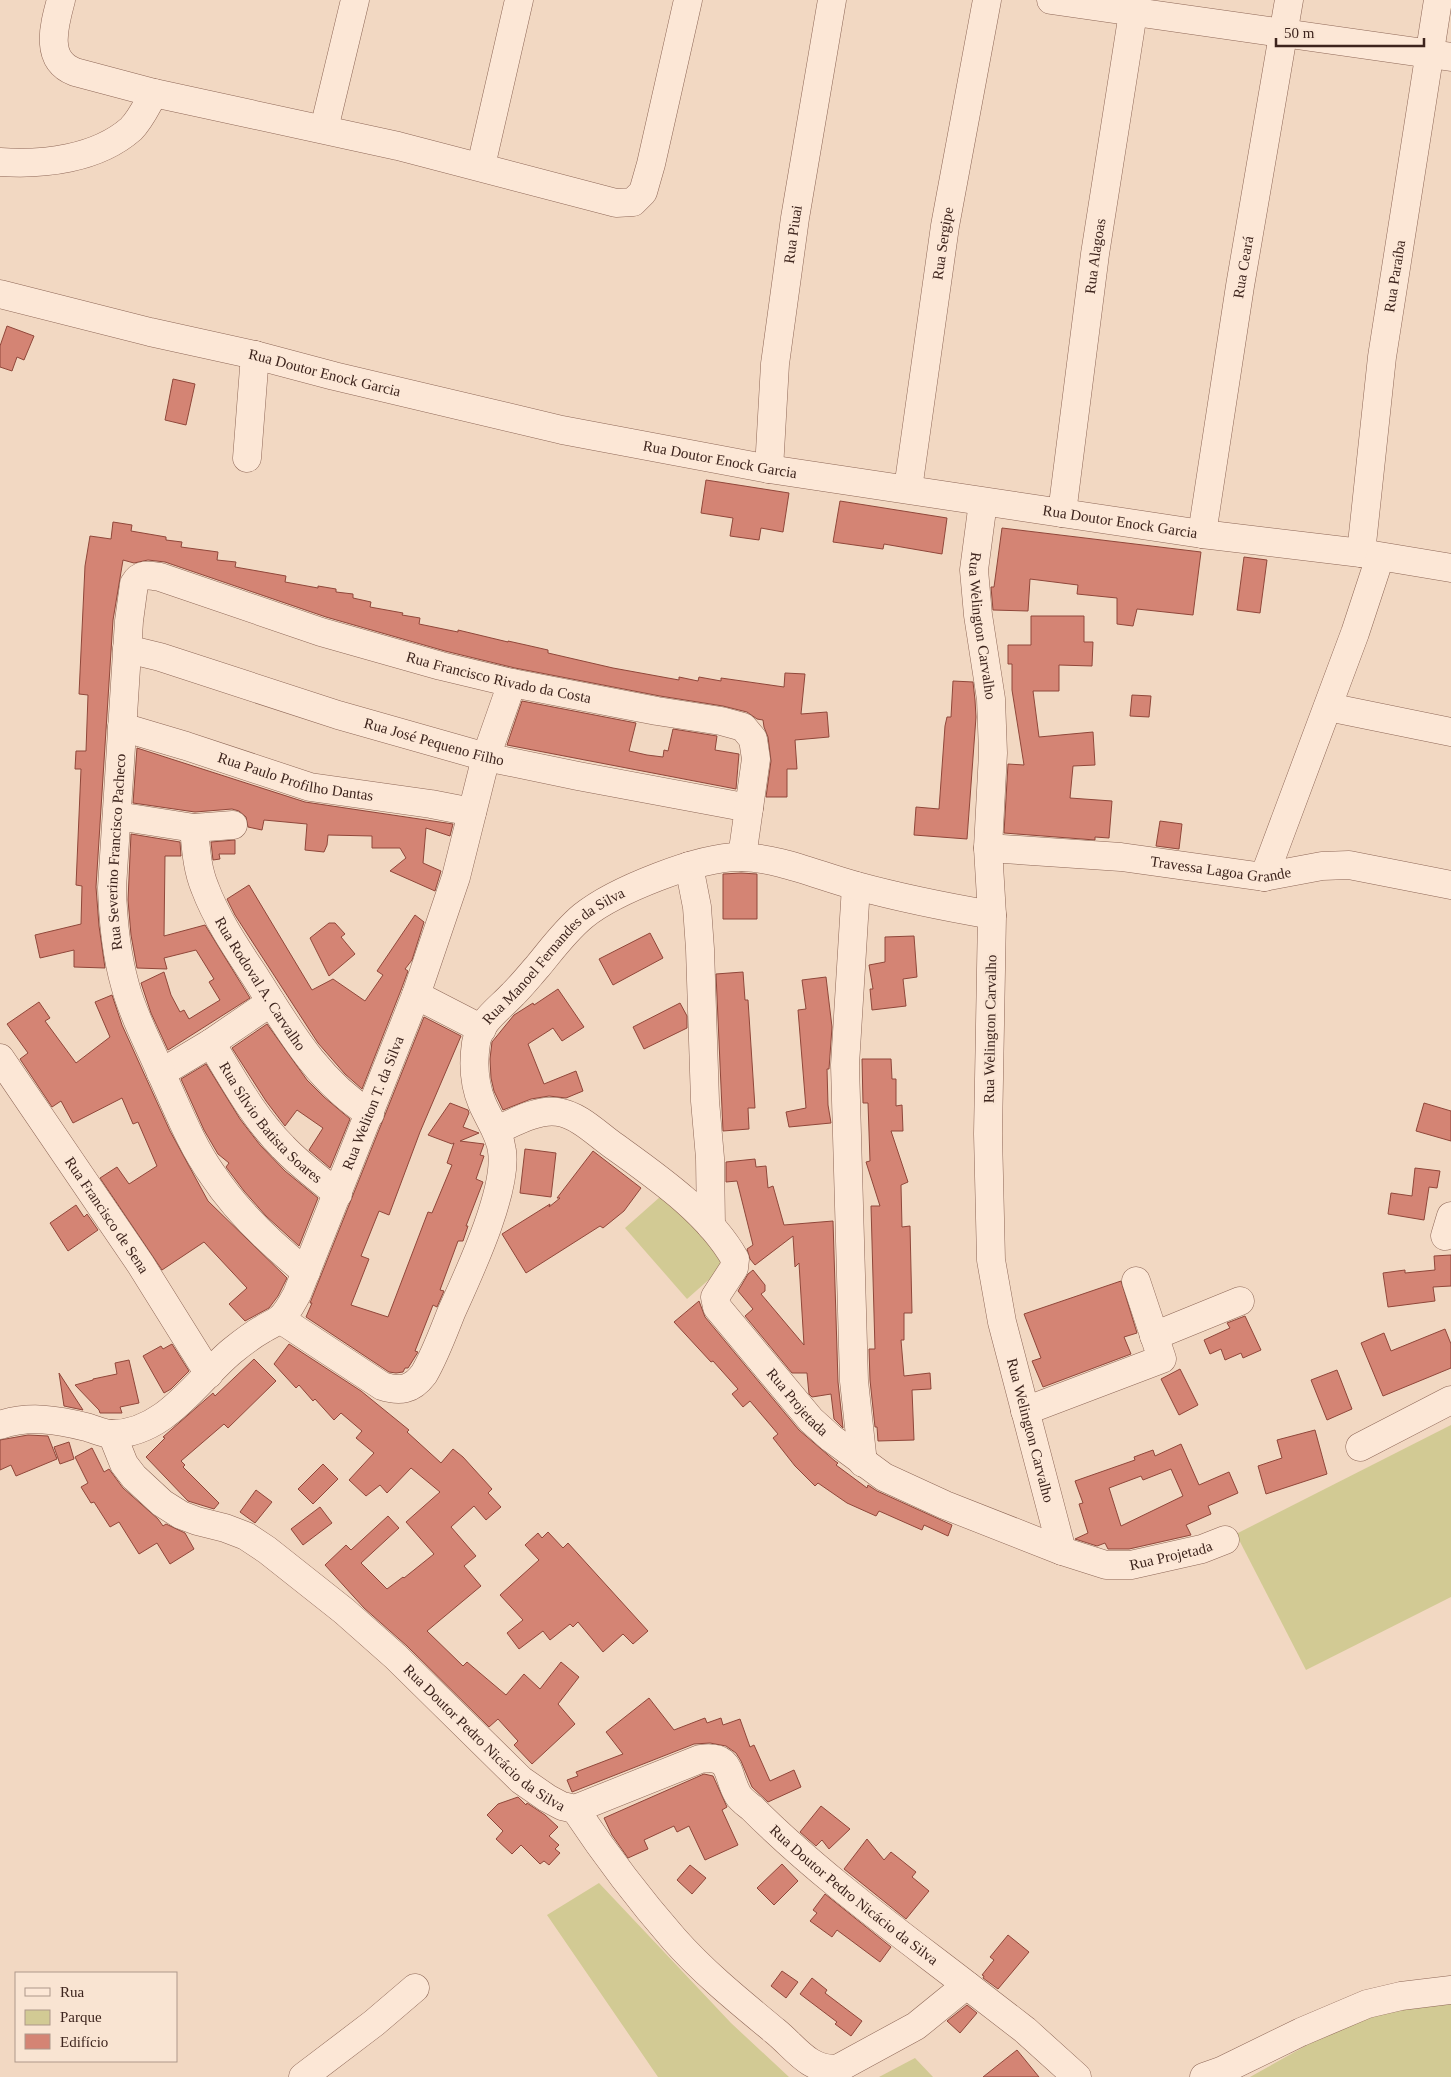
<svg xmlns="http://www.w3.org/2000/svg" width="1451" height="2077" font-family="Georgia,serif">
	<rect width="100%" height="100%" fill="#f2d8c2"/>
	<!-- green -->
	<g fill="#d2ca94">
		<polygon points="669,1189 731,1260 687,1299 625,1228"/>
		<polygon points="1451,1425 1451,1597 1306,1670 1236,1534"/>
		<polygon points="599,1883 731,2023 789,2077 658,2077 547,1915"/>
		<polygon points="1451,1998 1451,2077 1250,2077 1343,2025 1403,2004"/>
		<polygon points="915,2058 933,2077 879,2077"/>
	</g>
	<!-- building -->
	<g fill="#d48474" stroke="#90473a" fill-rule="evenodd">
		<polygon points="7,326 34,336 24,360 17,357 12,371 0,367 0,346"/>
		<polygon points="173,379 195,384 186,425 165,420"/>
		<polygon points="706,480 789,493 783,532 761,528 759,540 730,536 733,518 701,513"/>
		<polygon points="840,501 947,518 942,554 884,544 883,549 833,542"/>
		<polygon points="113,522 132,525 131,531 166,537 166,540 182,542 181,547 218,552 217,560 236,562 235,567 286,576 285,582 318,588 318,586 336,589 336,592 353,594 353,598 371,602 370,607 403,613 402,615 420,618 419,624 458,632 458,630 508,642 508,641 526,645 548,650 548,653 613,668 679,680 679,677 698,681 699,677 721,681 721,678 784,687 785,673 805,674 801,714 827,712 829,737 795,740 797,769 787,769 787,797 766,797 771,761 768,737 764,727 763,720 757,719 747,712 723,706 660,696 515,668 445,651 326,617 165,562 148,560 134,563 123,560 113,620 96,887 99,926 105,968 74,967 74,950 40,958 35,935 81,924 82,886 76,885 81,769 75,769 76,751 86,751 88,695 79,694 85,566 90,536 111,539"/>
		<polygon points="1002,528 1201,552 1193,615 1137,609 1133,626 1117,624 1117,598 1077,594 1078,585 1030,579 1028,611 993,610 991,587 994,587"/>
		<polygon points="1244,557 1267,560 1260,613 1237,610"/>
		<polygon points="1031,616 1084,616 1084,642 1093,642 1092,666 1059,665 1059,691 1033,691 1039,737 1093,732 1095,765 1073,766 1070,798 1112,801 1109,838 1095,837 1095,840 1004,833 1008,764 1024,765 1012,690 1012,664 1008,664 1008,645 1031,645"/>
		<polygon points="953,681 973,682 975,700 976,717 967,839 914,835 916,807 939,809 945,726 947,717 951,717"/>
		<polygon points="1132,695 1151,696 1149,717 1130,716"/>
		<polygon points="522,701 636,723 629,751 647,755 663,757 664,750 668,751 673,729 717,736 715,750 739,754 736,789 507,745"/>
		<polygon points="137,748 305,802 453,824 450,836 426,828 423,863 441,871 435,891 390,871 406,858 400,848 372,848 372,836 328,835 327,845 324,852 305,850 307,824 264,820 262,830 248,827 246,817 239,811 232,809 195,812 133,803"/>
		<polygon points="1160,821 1182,824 1179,849 1156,846"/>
		<polygon points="131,834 180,842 181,856 165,856 164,936 205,925 250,998 168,1050 151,1013 141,983 164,972 171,995 180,1012 184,1010 189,1019 220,1000 209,982 214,979 196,950 164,958 167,969 137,968 131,935 128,900"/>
		<polygon points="235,840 235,854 219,854 220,859 213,860 211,842"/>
		<polygon points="741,873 757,874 757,919 723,919 723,874"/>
		<polygon points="249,885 312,990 333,979 365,1001 383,975 377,971 415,915 424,922 412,960 405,969 408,971 401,990 362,1089 345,1074 318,1043 235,915 227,899"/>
		<polygon points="329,923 335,923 345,934 341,937 355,954 329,976 310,938"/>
		<polygon points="650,933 663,958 613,985 599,959"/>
		<polygon points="914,936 917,977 903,979 906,1006 872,1010 870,989 873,989 869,965 885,962 885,937"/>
		<polygon points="743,972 745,1000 748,1000 755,1108 748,1108 749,1129 723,1131 716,974"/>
		<polygon points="826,977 832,1027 829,1069 827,1069 828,1105 831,1123 789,1127 786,1112 806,1108 798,1010 806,1009 802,980"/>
		<polygon points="558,989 584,1027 562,1041 553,1028 528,1044 544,1084 576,1071 583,1091 566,1098 549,1096 531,1099 503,1110 494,1091 491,1078 490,1059 492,1042 514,1015 533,1003 534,1005"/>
		<polygon points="112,995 122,1025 170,1131 208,1201 287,1278 278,1296 269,1308 245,1321 229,1304 247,1288 204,1242 162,1270 100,1178 117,1167 129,1184 157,1166 138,1122 133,1124 122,1098 73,1123 61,1101 52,1107 20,1059 28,1053 7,1024 39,1002 50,1018 45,1021 76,1063 110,1037 95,1002"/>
		<polygon points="680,1003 687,1016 687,1028 644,1049 633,1027"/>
		<polygon points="424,1017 461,1036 420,1132 389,1215 379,1211 361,1256 369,1259 351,1305 388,1317 428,1212 432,1213 452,1165 447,1163 454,1143 452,1144 428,1135 450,1103 468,1110 469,1113 463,1127 479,1133 460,1141 484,1144 480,1155 484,1156 476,1179 483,1182 466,1226 468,1226 463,1241 458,1241 440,1290 444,1291 437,1307 433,1305 415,1351 418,1352 408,1368 405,1368 403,1372 396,1373 389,1372 306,1317 312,1303 310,1303"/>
		<polygon points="267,1024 307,1080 324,1097 350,1119 330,1168 309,1150 323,1128 297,1110 285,1126 266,1101 232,1048"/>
		<polygon points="862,1059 891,1059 892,1079 896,1079 896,1106 902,1105 903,1131 891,1131 908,1182 901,1185 902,1227 910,1226 912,1313 904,1313 904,1340 901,1340 904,1376 930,1373 931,1389 912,1390 914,1440 878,1441 877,1427 875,1427 870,1380 869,1349 875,1349 871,1206 880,1206 866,1162 870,1161 868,1103 863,1103"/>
		<polygon points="206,1064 240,1119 260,1145 285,1171 318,1198 299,1246 266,1216 244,1191 226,1167 229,1163 218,1154 204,1130 181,1079"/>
		<polygon points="1424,1103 1451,1111 1451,1141 1416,1131"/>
		<polygon points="525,1149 556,1153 551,1197 520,1193"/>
		<polygon points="593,1151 641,1188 624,1211 603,1228 600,1226 526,1273 502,1234 550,1204 549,1207 560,1198 557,1198"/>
		<polygon points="755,1159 756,1167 766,1166 768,1188 773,1186 784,1225 833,1221 838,1382 843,1428 834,1419 831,1394 812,1397 809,1394 807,1373 792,1373 745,1316 753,1309 738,1291 748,1274 753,1270 765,1285 765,1291 761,1294 804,1345 799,1263 795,1267 793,1236 755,1265 750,1259 747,1249 753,1245 737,1181 726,1182 726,1162"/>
		<polygon points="1415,1168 1440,1171 1437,1188 1429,1187 1424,1220 1388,1214 1391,1193 1412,1196"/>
		<polygon points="76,1205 84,1217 87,1214 98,1230 68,1251 50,1223"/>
		<polygon points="1451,1255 1451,1286 1433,1287 1435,1301 1388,1307 1383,1273 1405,1270 1405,1273 1435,1270 1434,1256"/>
		<polygon points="1121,1281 1137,1333 1124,1337 1131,1354 1043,1387 1032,1361 1041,1358 1024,1314"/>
		<polygon points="699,1301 705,1317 799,1430 835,1461 838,1463 836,1465 867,1488 868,1485 877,1491 952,1525 948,1536 924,1525 922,1530 879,1511 876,1516 847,1503 818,1483 815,1486 795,1466 773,1438 778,1434 750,1401 743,1407 732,1394 738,1389 713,1361 711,1362 674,1322"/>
		<polygon points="1245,1316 1261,1350 1243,1358 1241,1353 1225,1360 1221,1349 1210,1354 1204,1340 1230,1328 1227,1323"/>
		<polygon points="1445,1329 1451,1344 1451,1368 1383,1396 1361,1343 1384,1333 1391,1351"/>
		<polygon points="172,1344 189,1371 171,1389 164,1393 143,1356 161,1346 163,1349"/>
		<polygon points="289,1344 361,1391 409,1430 407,1432 441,1463 453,1449 463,1457 492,1489 488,1493 501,1507 486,1520 474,1506 451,1527 476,1556 464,1566 481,1586 427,1631 463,1666 467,1662 506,1695 524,1674 540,1689 561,1662 579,1677 558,1704 575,1724 532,1764 514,1745 518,1741 498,1719 489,1727 407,1646 364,1608 325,1565 346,1545 351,1550 388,1516 399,1528 361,1563 387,1589 403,1577 404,1578 434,1554 406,1522 440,1492 411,1468 387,1493 380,1485 366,1496 349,1480 374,1453 356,1438 362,1431 341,1413 334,1420 315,1399 313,1401 299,1385 296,1388 274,1364"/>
		<polygon points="254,1359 276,1381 228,1428 224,1424 181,1461 185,1465 183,1467 219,1503 214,1509 188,1501 146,1457 165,1438 163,1437 213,1393 215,1396"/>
		<polygon points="129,1360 139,1403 120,1407 122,1413 100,1413 99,1410 75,1385 93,1380 93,1379 117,1374 115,1363"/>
		<polygon points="1180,1369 1198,1405 1179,1415 1161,1379"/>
		<polygon points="1337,1370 1352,1409 1327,1420 1311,1380"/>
		<polygon points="59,1373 83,1410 64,1406"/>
		<polygon points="1315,1430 1327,1474 1266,1494 1258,1466 1282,1458 1277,1440"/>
		<polygon points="28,1435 48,1436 57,1459 16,1476 11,1465 0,1470 0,1440"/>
		<polygon points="69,1442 74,1459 60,1464 54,1447"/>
		<path d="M1181 1444 1199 1485 1229 1472 1238 1493 1208 1506 1211 1514 1186 1525 1191 1535 1129 1549H1108L1105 1543 1097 1546 1075 1539 1088 1533 1079 1504 1083 1503 1075 1481 1135 1460 1134 1457 1153 1450 1155 1456ZM1171 1469 1183 1496 1121 1526 1109 1488 1141 1476 1143 1480Z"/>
		<polygon points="92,1448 104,1472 109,1469 123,1488 158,1519 163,1526 166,1524 185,1533 194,1549 170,1564 157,1543 139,1554 119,1522 110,1527 94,1502 91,1503 81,1487 88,1483 75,1457"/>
		<polygon points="323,1464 338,1479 313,1504 298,1489"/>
		<polygon points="256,1490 272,1502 255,1523 240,1512"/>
		<polygon points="320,1507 332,1523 303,1545 291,1529"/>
		<polygon points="548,1532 563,1548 568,1543 648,1631 633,1644 623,1634 603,1652 578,1622 573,1627 570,1624 550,1640 543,1631 519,1649 507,1633 523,1620 500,1595 539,1560 525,1545 538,1533 542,1538"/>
		<polygon points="649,1698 674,1730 705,1718 707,1723 721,1718 723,1725 740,1719 750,1747 754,1745 770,1781 794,1770 801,1787 768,1802 752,1787 741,1761 736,1753 726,1746 710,1743 694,1744 572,1792 567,1780 578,1776 576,1772 623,1754 606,1732"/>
		<polygon points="704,1774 713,1776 727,1807 722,1810 738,1845 705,1860 689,1826 677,1832 674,1826 644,1840 648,1849 628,1858 612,1835 604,1818"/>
		<polygon points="518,1797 526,1805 527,1803 545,1815 558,1827 549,1836 559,1845 555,1849 560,1853 549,1865 544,1861 540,1864 521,1845 512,1854 496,1839 503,1831 487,1815 498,1804"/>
		<polygon points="821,1806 850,1829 829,1849 822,1840 816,1846 800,1832"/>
		<polygon points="867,1839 884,1860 891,1852 916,1872 912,1877 929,1891 906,1919 844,1869"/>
		<polygon points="782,1864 798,1881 774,1905 757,1888"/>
		<polygon points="690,1865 706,1878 692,1894 677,1880"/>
		<polygon points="825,1894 891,1947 880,1962 837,1930 832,1937 810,1921 817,1913 813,1910"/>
		<polygon points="1008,1935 1029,1952 998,1989 983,1978 984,1976 982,1975 994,1960 990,1957"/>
		<polygon points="782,1971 798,1982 786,1998 771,1986"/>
		<polygon points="812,1978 827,1990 825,1993 862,2021 851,2036 835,2024 837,2022 800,1994"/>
		<polygon points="967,2005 977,2013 960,2033 947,2021"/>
		<polygon points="1017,2050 1039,2077 983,2077"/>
	</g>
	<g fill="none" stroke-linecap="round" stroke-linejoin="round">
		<defs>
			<g id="minor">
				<path d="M61 0C54 26 44 60 75 72L154 93 398 146 616 203 633 202 643 192 651 164 688 0"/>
				<polyline points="1051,0 1451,57"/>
				<polyline points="324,129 355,0"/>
				<path d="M0 162C43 165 97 159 131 129 141 119 147 105 154 93"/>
				<polyline points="481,166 519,0"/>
				<path id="s1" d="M0 294 150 332 255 355 334 376 562 430 769 469 1202 534 1361 553 1451 568"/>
				<polyline points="247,458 255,355"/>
				<path id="s2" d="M769 469 775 364 795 218 832 0"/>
				<path id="s3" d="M908 489 945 226 987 0"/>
				<path id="s4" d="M983 502 974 570 978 615 991 699 993 753 988 848 992 915 988 1134 991 1260 1002 1322 1062 1551"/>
				<path id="s5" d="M1062 513 1095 254 1135 0"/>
				<path id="s6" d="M1202 534 1240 286 1289 0"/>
				<path id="s7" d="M1361 553 1382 357 1438 0"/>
				<path id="s8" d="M127 649 160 657 338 715 486 757 578 776 749 808"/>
				<polyline points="1328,707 1451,732"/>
				<path id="s9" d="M122 727 186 746 310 787 431 804 472 812"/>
				<polyline points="117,816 194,828 233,825"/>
				<path id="s10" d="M194 828C196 849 197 869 205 888 217 920 237 949 256 978 289 1030 317 1080 370 1114"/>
				<path id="s11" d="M988 848 1121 857 1264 877 1322 866 1349 865 1451 885"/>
				<polyline points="689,866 697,907 700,949 705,1101 710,1158 711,1226"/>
				<polyline points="1264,877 1355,633 1380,557"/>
				<polyline points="856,886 845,1065 854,1381 863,1463"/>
				<polyline points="416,995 482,1029"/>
				<path id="s12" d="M211 1043C233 1079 253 1117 283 1147 300 1165 319 1179 338 1194"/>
				<path id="s13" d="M0 1058 141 1265 209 1374"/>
				<polyline points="161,1073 211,1043 271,1002"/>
				<path id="s14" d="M497 1130C515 1122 538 1109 558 1112 578 1115 595 1132 610 1143 654 1175 708 1211 735 1259L734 1268 715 1297 717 1307 811 1420 831 1438 884 1477 945 1505 1062 1551 1106 1565H1131L1202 1549 1225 1540"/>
				<polyline points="1445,1236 1451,1216"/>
				<path id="s15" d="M306 1272C271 1244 237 1212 212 1174 190 1143 177 1107 161 1073 149 1044 133 1016 125 985 116 953 113 921 112 888L129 621 134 584C140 573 149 575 160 577L321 632 441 666 512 683 657 711 721 721 743 727 753 739 756 759 742 857"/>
				<path id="s16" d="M280 1319 382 1386C400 1392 412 1390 424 1374 435 1355 443 1333 451 1313 468 1275 508 1191 502 1151 500 1133 489 1120 482 1103 474 1084 473 1063 476 1043 480 1021 499 1009 513 994 522 985 530 975 538 966 552 949 565 931 583 916 614 891 700 856 741 857 780 858 819 876 857 886 901 898 946 907 992 915"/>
				<polyline points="1154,1336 1240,1301"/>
				<polyline points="1025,1411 1162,1359 1136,1281"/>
				<path id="s17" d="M0 1425C29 1415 58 1420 86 1427 94 1429 104 1434 112 1434 165 1434 197 1380 232 1351 242 1343 252 1335 263 1329 269 1325 275 1323 280 1319 288 1312 292 1303 297 1294L416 995 456 877 486 757 512 683"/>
				<path id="s18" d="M112 1434 124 1464 134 1477 162 1503 181 1515 197 1521 225 1528 246 1536 267 1550 344 1611 396 1657 521 1780 547 1798 562 1806 575 1809 700 1759C733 1754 726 1775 738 1795 741 1800 747 1804 752 1808 818 1874 894 1929 968 1986"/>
				<polyline points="1360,1447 1451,1400"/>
				<path d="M575 1809C605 1854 638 1898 674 1939 704 1973 740 2002 775 2031 796 2048 808 2070 837 2069L916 2026 964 1987 968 1986 1025 2030 1077 2077"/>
				<polyline points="303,2077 374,2023 415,1988"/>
				<polyline points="1204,2077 1221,2071 1301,2032 1367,2004 1401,1996 1451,1990"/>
			</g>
		</defs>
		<!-- minor casing -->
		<use href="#minor" stroke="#8e6757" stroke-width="29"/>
		<!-- minor -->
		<use href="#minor" stroke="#fce7d6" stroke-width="28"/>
	</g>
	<g text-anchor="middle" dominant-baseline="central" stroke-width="5" stroke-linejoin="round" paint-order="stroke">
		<!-- street labels -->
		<g font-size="15" fill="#3d241d" stroke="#f9e4d2">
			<text stroke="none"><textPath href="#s2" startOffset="236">Rua Piuai</textPath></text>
			<text stroke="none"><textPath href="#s3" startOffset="248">Rua Sergipe</textPath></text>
			<text stroke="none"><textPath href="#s5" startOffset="259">Rua Alagoas</textPath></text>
			<text stroke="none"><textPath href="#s6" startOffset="270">Rua Ceará</textPath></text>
			<text stroke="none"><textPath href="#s7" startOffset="279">Rua Paraíba</textPath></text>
			<text stroke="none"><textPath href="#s1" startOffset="334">Rua Doutor Enock Garcia</textPath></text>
			<text stroke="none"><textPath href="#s1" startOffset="739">Rua Doutor Enock Garcia</textPath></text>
			<text stroke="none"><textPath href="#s1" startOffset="1144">Rua Doutor Enock Garcia</textPath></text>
			<text stroke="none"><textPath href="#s4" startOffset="125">Rua Welington Carvalho</textPath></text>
			<text stroke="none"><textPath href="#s15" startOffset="1131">Rua Francisco Rivado da Costa</textPath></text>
			<text stroke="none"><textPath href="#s8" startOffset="321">Rua José Pequeno Filho</textPath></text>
			<text stroke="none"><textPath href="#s9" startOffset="181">Rua Paulo Profilho Dantas</textPath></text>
			<text stroke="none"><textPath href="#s15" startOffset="479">Rua Severino Francisco Pacheco</textPath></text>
			<text stroke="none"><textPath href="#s11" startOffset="234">Travessa Lagoa Grande</textPath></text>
			<text stroke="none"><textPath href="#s16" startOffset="640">Rua Manoel Fernandes da Silva</textPath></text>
			<text stroke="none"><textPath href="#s10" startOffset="172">Rua Rodoval A. Carvalho</textPath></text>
			<text transform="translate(990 1029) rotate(-89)">Rua Welington Carvalho</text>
			<text stroke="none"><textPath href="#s17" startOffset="558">Rua Weliton T. da Silva</textPath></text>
			<text stroke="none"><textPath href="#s12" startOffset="100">Rua Sílvio Batista Soares</textPath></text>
			<text stroke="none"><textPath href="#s13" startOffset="190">Rua Francisco de Sena</textPath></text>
			<text stroke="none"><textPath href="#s14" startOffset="476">Rua Projetada</textPath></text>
			<text stroke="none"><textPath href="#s4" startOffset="935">Rua Welington Carvalho</textPath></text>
			<text stroke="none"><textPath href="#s14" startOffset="896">Rua Projetada</textPath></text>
			<text stroke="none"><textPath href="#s18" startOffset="491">Rua Doutor Pedro Nicácio da Silva</textPath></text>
			<text stroke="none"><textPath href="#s18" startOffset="956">Rua Doutor Pedro Nicácio da Silva</textPath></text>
		</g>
	</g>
	<!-- legend -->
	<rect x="15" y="1972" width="162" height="90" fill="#f9e4d2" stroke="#ae978a"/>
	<rect x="25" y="1988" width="25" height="8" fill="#fce7d6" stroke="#ae978a"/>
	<text x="60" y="1997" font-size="15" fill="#3d241d">Rua</text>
	<rect x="25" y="2010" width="25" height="15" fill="#d2ca94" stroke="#ae978a"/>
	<text x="60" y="2022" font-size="15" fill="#3d241d">Parque</text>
	<rect x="25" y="2034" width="25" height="15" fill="#d48474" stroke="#ae978a"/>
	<text x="60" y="2047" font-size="15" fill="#3d241d">Edifício</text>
	<!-- scale -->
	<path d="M1276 38v8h148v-8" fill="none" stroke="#3d241d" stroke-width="2.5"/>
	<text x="1284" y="38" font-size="15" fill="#3d241d" stroke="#f9e4d2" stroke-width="4" paint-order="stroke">50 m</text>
</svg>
